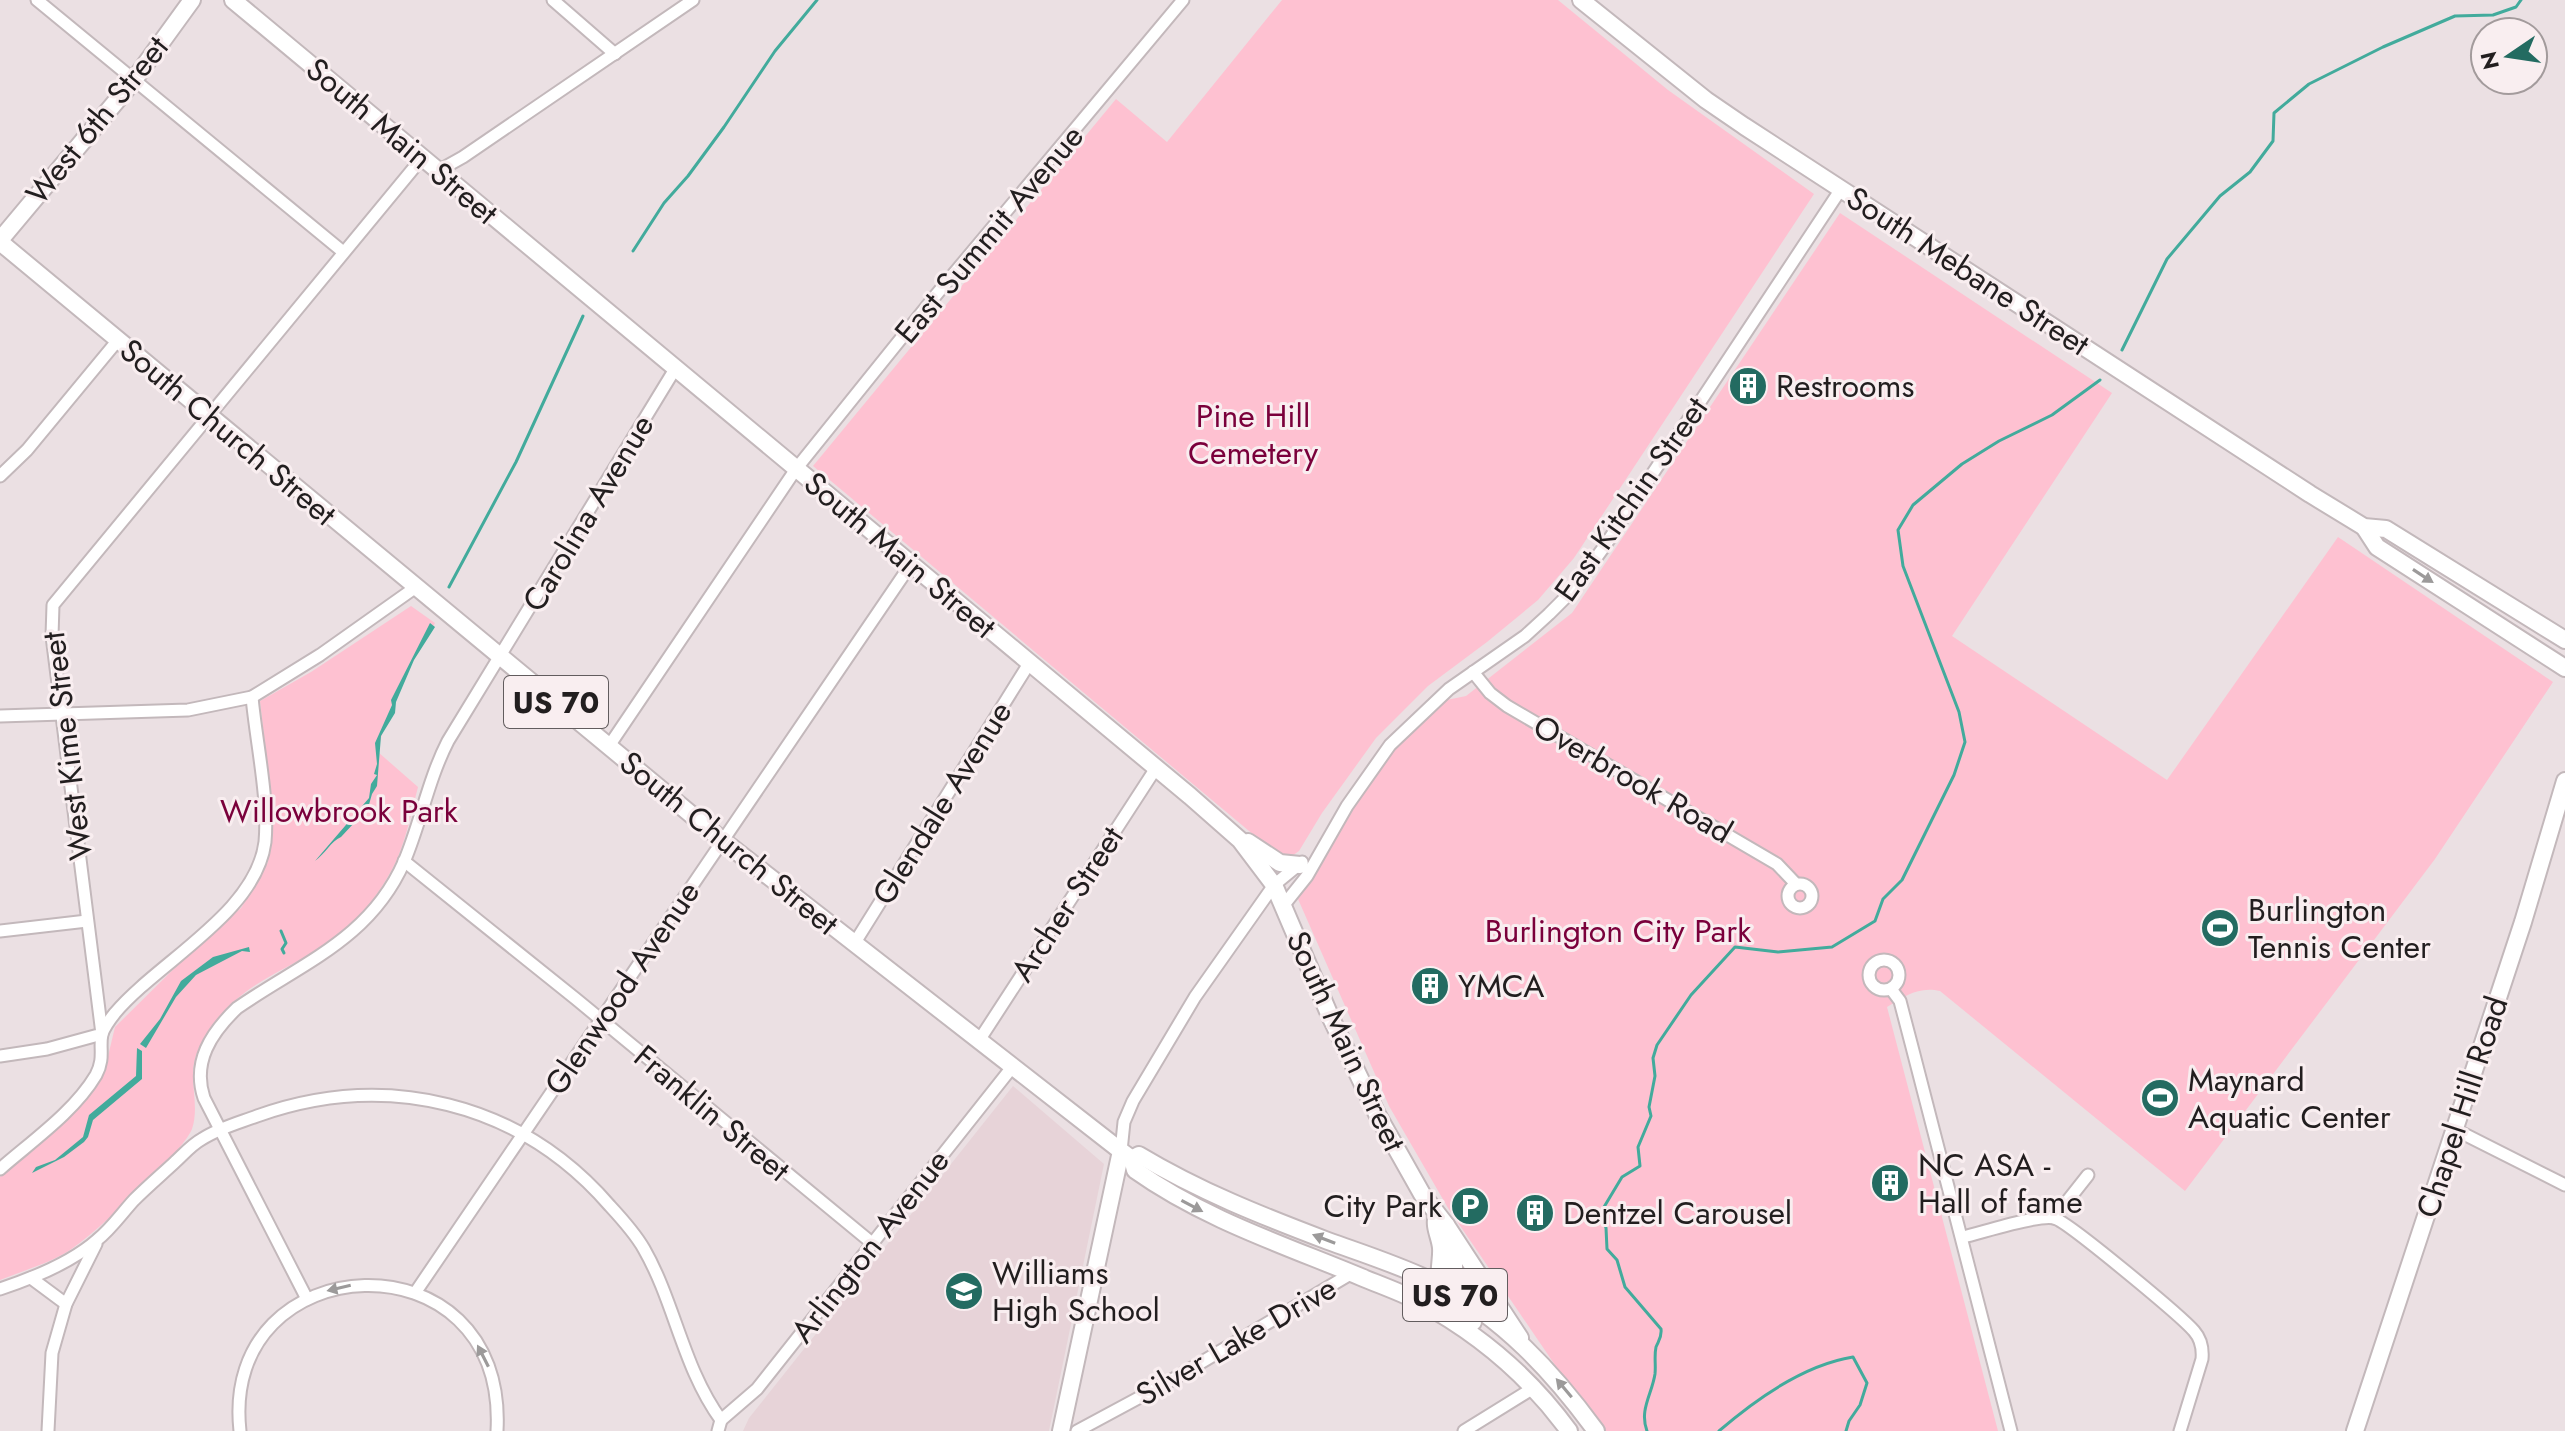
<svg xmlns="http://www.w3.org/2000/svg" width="2565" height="1431" font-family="Jost,sans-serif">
	<rect width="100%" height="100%" fill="#ebe0e3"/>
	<!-- built -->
	<polygon fill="#e7d3d8" points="1013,1086 1104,1164 1049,1431 743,1431 749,1418"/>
	<!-- green -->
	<g fill="#fec1d1">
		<polygon points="1282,0 1558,0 1668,90 1814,194 1574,558 1538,600 1487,642 1428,686 1376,738 1322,813 1299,851 1289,858 1279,856 813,466 1116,99 1167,142"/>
		<path d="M1840 213 2112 393 1952 636 2167 780 2338 537 2553 682 2435 859 2185 1191 1940 991C1919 986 1905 996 1887 1007L1998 1431H1600L1448 1208 1389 1106 1298 899 1320 864 1323 852 1393 745 1432 703 1466 696 1572 613Z"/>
		<path d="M411 606 435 623C409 667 388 702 378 752L418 787C412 810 407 835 398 857 382 893 354 928 321 948 287 969 245 984 221 1016 206 1034 193 1051 193 1075 193 1093 198 1111 192 1129 182 1154 92 1237 67 1252 47 1264 22 1271 0 1280V1177L78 1109 103 1077 115 1027 201 942 241 908 268 862 270 790 260 701 311 672Z"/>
	</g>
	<!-- water -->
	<g fill="#42ab9c">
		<path d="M430 623 435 627 414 660 396 702 395 713 381 736 377 786 372 794 368 808 341 837C331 841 325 854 315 861L369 798 371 784 377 775 374 774 377 764 375 743 392 705 391 700Z"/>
		<polygon points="249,947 250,952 242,951 196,975 176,997 146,1048 140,1044 160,1019 181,981 213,957"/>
		<polygon points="137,1048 142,1051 142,1079 93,1120 88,1137 84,1142 64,1157 32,1173 36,1167 55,1160 83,1137 89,1115 136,1076"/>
	</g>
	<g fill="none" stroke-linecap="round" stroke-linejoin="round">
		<!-- stream -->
		<g stroke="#42ab9c" stroke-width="3">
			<polyline points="633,251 664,203 688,176 724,127 775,51 817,0"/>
			<polyline points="2122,350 2167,259 2220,196 2250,172 2273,141 2274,113 2309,84 2383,47 2455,16 2493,15 2516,7 2521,0"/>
			<polyline points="449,587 516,462 583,316"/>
			<polyline points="281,931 286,943 282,949 284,953"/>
			<path d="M1647 1431C1639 1410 1652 1394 1655 1374 1656 1365 1654 1356 1656 1347 1659 1340 1662 1337 1661 1329L1625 1287 1617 1260 1607 1249 1606 1228 1601 1212 1622 1177 1640 1166 1638 1147 1651 1116 1649 1107 1655 1076 1653 1058 1657 1045 1691 995 1735 947 1778 952 1832 947 1875 921 1883 899 1902 880 1954 775 1965 742 1959 712 1903 566 1898 530 1913 505 1962 464 1999 441 2052 415 2100 380"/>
			<path d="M1719 1431C1756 1399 1803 1365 1853 1357L1867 1383 1860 1405 1849 1421 1846 1431"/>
		</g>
		<defs>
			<g id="street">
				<polyline points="37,0 342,251"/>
				<polyline points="553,0 615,54"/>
				<polyline points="438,171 463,157 693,0"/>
				<polyline points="0,476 27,450 118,340"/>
				<polyline points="1473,672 1490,693 1507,706 1777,864 1796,884"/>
				<polyline points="0,716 188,710 252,697 320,655 416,587"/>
				<polyline points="609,746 796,469 936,295 1183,0"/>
				<polyline points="404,861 576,999 872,1243"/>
				<circle cx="1800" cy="896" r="12"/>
				<polyline points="1283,906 1307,876 1347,806 1390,745 1449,689 1525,636 1549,614 1571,592 1604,547 1841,189"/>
				<polyline points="0,931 87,921"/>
				<polyline points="854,944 1030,662"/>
				<circle cx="1884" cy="975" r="15"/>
				<polyline points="1891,989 1900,1001 1911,1043 2011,1431"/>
				<polyline points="980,1039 1156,768"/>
				<polyline points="0,1056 47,1049 102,1034 52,636 53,605 422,158"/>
				<polyline points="2454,1129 2565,1185"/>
				<polyline points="1121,1151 1124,1122 1133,1101 1195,997 1274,885 1302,862"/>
				<path d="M0 1169C32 1141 74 1112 96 1075 105 1058 99 1048 102 1034 104 1028 111 1018 115 1013 159 961 256 913 265 842 269 799 256 741 252 697"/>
				<polyline points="2054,1218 2088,1175"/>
				<path d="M1963 1237C1981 1233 2038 1214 2054 1218 2067 1221 2181 1316 2194 1331 2201 1339 2203 1348 2202 1359L2180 1431"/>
				<polyline points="31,1278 66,1304"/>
				<path d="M0 1289C33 1278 71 1263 97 1240 111 1229 122 1213 134 1200 147 1187 161 1175 174 1163 183 1155 191 1145 202 1139 219 1128 238 1123 257 1116 386 1070 520 1102 610 1206 622 1219 635 1233 644 1249 675 1303 683 1368 721 1420L718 1431"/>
				<polyline points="415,1293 911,564"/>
				<path d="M307 1299 204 1098C192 1062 211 1033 237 1008 302 963 370 939 404 862 421 822 428 780 448 741L675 369"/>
				<polyline points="721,1420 757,1389 1013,1066"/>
				<polyline points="48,1431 52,1353 66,1304 96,1244"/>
				<path d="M240 1431C219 1244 508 1230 497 1431"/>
				<polyline points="1077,1431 1170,1381 1352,1273"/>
				<polyline points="1464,1431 1535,1387"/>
			</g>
			<g id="secondary">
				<path d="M233 0 1190 796 1240 840 1274 885 1330 1016 1378 1116 1422 1194 1446 1225 1454 1253V1269L1450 1280 1442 1283C1437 1272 1442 1260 1441 1248 1440 1236 1433 1227 1437 1214"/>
				<polyline points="1581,0 1706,100 1744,126 2310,494 2364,527 2386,529 2565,640"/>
				<polyline points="0,240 134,80 192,0"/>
				<polyline points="2364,527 2377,547 2565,668"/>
				<polyline points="1248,842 1280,863 1300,865"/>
				<polyline points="1061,1431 1121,1151"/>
				<polyline points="2355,1431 2523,922 2565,781"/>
			</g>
			<g id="primary">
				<path d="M0 242 722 840 1121 1151 1132 1159 1135 1170C1204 1219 1284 1245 1361 1277 1380 1285 1400 1292 1418 1301 1478 1333 1529 1376 1569 1431"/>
				<path d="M1132 1159 1139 1155C1199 1191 1262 1216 1328 1241 1364 1254 1402 1266 1436 1283 1502 1317 1553 1372 1596 1431"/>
				<polyline points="1446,1225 1520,1338"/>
				<path d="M1441 1285C1439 1303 1460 1313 1473 1322"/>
			</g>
		</defs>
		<!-- street casing -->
		<use href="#street" stroke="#c3b8bb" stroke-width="15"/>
		<!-- secondary casing -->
		<use href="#secondary" stroke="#c3b8bb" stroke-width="20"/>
		<!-- primary casing -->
		<use href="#primary" stroke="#c3b8bb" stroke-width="20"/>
		<!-- street -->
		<use href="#street" stroke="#fff" stroke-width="11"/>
		<!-- secondary -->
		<use href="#secondary" stroke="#fff" stroke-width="16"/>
		<!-- primary -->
		<use href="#primary" stroke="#fff" stroke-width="16"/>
	</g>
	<!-- one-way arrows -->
	<defs><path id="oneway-solid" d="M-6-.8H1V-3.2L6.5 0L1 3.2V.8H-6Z" transform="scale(2)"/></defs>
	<g fill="#9c9a9a">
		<use href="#oneway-solid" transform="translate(2423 576) rotate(33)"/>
		<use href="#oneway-solid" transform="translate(1192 1206) rotate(28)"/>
		<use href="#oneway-solid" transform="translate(1324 1239) rotate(-159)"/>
		<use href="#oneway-solid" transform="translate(339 1288) rotate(167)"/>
		<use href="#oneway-solid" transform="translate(483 1356) rotate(-117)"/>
		<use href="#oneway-solid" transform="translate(1564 1388) rotate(-130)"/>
	</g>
	<!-- icons -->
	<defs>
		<symbol id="building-disc" viewBox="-11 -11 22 22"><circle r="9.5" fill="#236b61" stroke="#f9eef0"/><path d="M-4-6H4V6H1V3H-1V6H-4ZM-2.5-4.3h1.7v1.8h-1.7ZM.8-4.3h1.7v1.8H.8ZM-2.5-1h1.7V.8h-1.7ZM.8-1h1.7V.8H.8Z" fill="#fff"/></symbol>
		<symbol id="stadium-disc" viewBox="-11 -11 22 22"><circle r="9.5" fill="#236b61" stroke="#f9eef0"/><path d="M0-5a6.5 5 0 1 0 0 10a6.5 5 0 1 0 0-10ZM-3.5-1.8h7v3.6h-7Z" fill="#fff"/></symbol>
		<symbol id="parking-disc" viewBox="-11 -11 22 22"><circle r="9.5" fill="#236b61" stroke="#f9eef0"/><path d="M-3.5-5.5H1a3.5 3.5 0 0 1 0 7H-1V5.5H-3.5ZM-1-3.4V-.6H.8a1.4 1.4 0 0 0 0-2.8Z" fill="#fff"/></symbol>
		<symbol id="school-disc" viewBox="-11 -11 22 22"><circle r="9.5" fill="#236b61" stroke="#f9eef0"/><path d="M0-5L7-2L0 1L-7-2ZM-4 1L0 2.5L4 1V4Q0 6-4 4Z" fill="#fff"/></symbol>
	</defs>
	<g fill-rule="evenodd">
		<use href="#building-disc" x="1726" y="364" width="44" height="44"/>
		<use href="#stadium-disc" x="2198" y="906" width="44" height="44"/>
		<use href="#building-disc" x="1408" y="964" width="44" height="44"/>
		<use href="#stadium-disc" x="2138" y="1076" width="44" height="44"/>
		<use href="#building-disc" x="1868" y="1161" width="44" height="44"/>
		<use href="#parking-disc" x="1448" y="1184" width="44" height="44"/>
		<use href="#building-disc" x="1513" y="1191" width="44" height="44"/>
		<use href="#school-disc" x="942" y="1269" width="44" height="44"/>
	</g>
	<g text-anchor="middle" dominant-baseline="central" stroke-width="6" stroke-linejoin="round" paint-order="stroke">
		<!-- shield labels -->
		<g fill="#f9eef0" stroke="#625c5e" stroke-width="2">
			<rect x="504" y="676" width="104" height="52" rx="6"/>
			<rect x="1403" y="1269" width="104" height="52" rx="6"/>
		</g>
		<g font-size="30" font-weight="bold" fill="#221e1f">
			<text x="556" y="702">US 70</text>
			<text x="1455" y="1295">US 70</text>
		</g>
		<!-- street labels -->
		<g font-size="32" fill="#221e1f" stroke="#f9eef0">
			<text transform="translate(97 120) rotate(-51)">West 6th Street</text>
			<text transform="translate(402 141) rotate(40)">South Main Street</text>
			<text transform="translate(989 234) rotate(-50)">East Summit Avenue</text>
			<text transform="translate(1968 271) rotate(33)">South Mebane Street</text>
			<text transform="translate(228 432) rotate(40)">South Church Street</text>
			<text transform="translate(1631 499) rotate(-55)">East Kitchin Street</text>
			<text transform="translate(588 513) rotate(-59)">Carolina Avenue</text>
			<text transform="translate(900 555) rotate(40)">South Main Street</text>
			<text transform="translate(67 746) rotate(-97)">West Kime Street</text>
			<text transform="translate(1633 779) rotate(30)">Overbrook Road</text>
			<text transform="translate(942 803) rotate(-58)">Glendale Avenue</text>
			<text transform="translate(729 843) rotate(39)">South Church Street</text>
			<text transform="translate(1067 904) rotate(-57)">Archer Street</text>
			<text transform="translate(622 988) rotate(-56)">Glenwood Avenue</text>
			<text transform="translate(1346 1041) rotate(65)">South Main Street</text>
			<text transform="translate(2462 1107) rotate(-72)">Chapel Hill Road</text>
			<text transform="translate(712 1113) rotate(40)">Franklin Street</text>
			<text transform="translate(870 1246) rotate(-52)">Arlington Avenue</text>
			<text transform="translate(1236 1341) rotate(-30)">Silver Lake Drive</text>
		</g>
		<!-- poi labels -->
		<g font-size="32" fill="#221e1f" stroke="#f9eef0" text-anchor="start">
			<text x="1776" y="386">Restrooms</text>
			<text x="2248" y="910">Burlington<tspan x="2248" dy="37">Tennis Center</tspan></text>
			<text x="1458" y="986">YMCA</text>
			<text x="2188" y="1080">Maynard<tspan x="2188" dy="37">Aquatic Center</tspan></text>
			<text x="1918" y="1165">NC ASA -<tspan x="1918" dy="37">Hall of fame</tspan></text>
			<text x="1442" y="1206" text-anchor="end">City Park</text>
			<text x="1563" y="1213">Dentzel Carousel</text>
			<text x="992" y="1273">Williams<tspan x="992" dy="37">High School</tspan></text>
		</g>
		<!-- park labels -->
		<g font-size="32" fill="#7a003b" stroke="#f9eef0">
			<text x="1253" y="416">Pine Hill<tspan x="1253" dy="37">Cemetery</tspan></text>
			<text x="339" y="811">Willowbrook Park</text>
			<text x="1618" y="931">Burlington City Park</text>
		</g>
	</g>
	<!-- north arrow -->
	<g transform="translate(2509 56) rotate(257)"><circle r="38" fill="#f9eef0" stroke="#a39b9c" stroke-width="2"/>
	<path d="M0-6L14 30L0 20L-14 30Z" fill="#236b61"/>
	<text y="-12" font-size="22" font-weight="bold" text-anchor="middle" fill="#221e1f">N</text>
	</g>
</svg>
